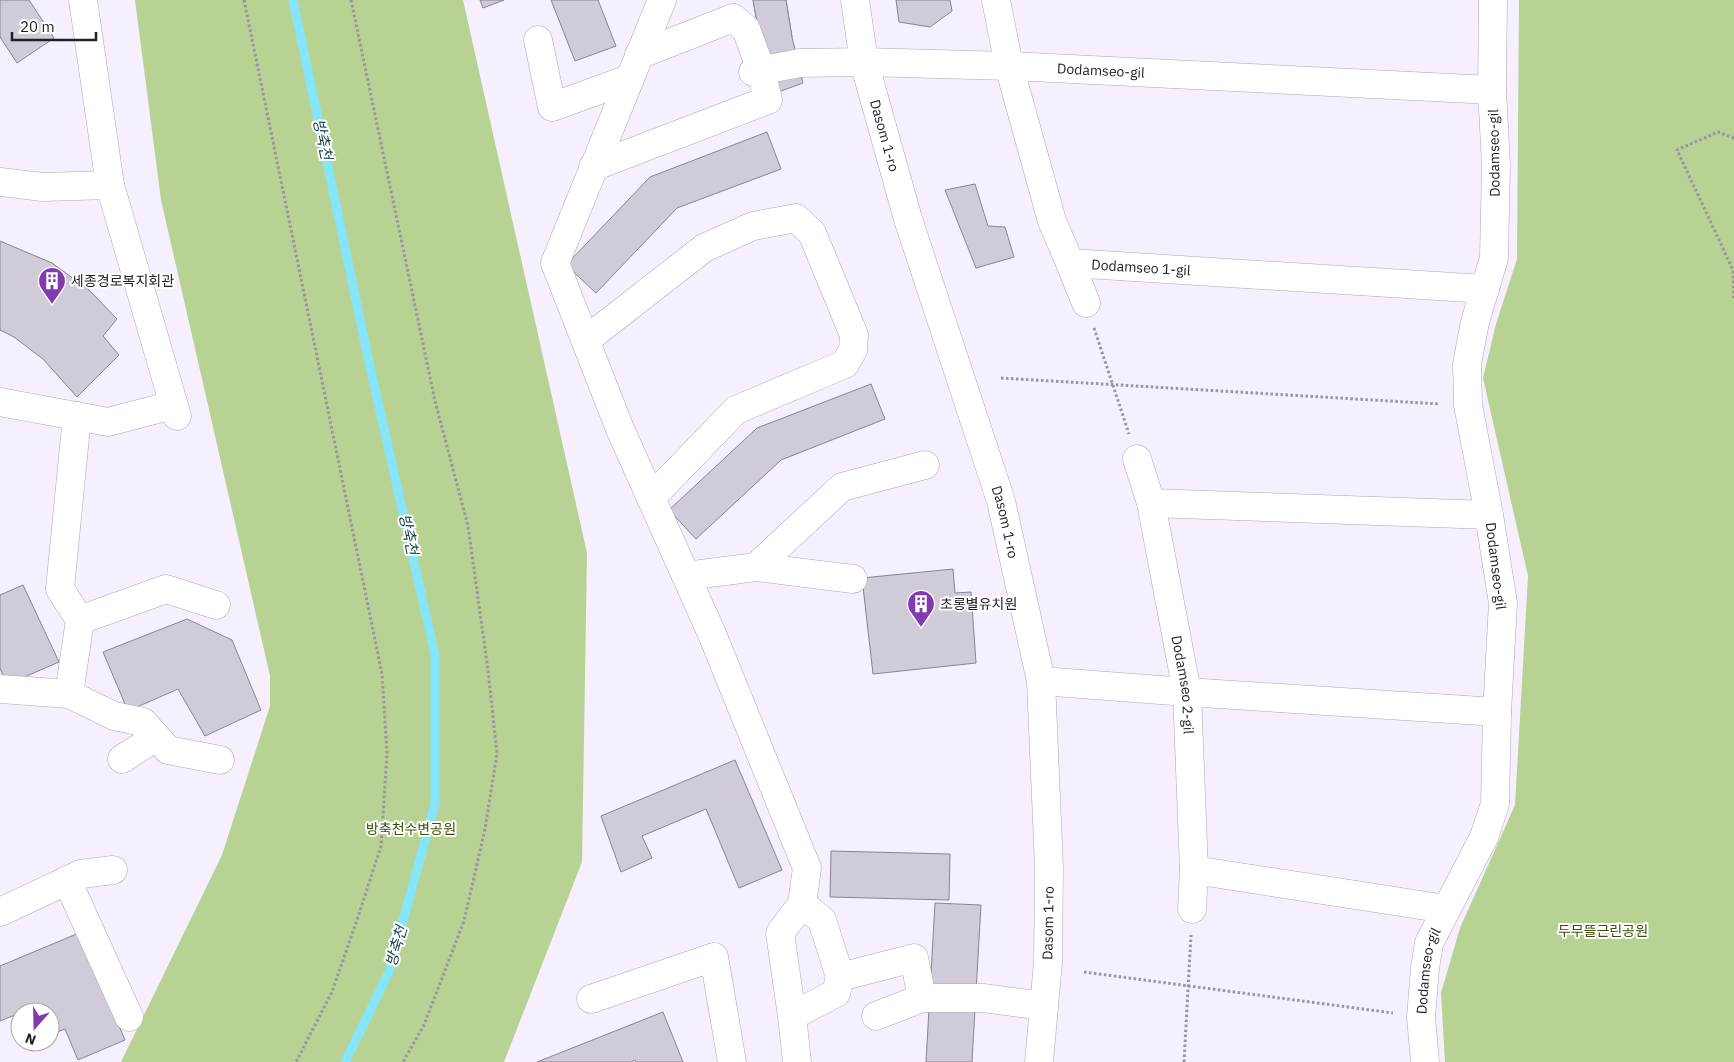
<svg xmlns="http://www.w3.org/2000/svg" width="1734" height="1062" font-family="'IBM Plex Sans','Noto Sans KR',sans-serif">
	<rect width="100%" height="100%" fill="#f6effe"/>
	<!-- green -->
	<g fill="#b7d293">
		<polygon points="135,0 463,0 587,553 582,862 504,1062 121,1062 222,855 270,706 270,676 161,200"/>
		<polygon points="1519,0 1734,0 1734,1062 1445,1062 1441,993 1460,928 1515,805 1528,576 1483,378 1496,324 1517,259"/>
	</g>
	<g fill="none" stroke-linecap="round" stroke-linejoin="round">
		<!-- stream -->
		<polyline stroke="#85e6fb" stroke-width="9" points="293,0 369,362 435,655 435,804 389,972 345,1062"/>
	</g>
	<!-- building -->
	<g fill="#d1cad8" stroke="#8a8391">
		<polygon points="0,0 29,0 54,38 17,63 0,37"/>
		<polygon points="480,0 504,0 483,8"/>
		<polygon points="551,0 598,0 616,46 575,61"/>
		<polygon points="753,0 786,0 792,37 761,43"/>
		<polygon points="753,0 786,0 792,37 803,83 770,95"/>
		<polygon points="896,0 950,0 952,11 930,27 899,22"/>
		<polygon points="767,132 781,169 677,208 596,293 566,265 650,177"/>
		<polygon points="975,184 988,226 1005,227 1014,257 976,268 945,190"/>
		<polygon points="0,241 52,263 89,290 117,319 103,336 119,355 77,397 43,359 14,337 0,330"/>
		<polygon points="871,384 885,419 781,460 696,539 669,510 757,428"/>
		<polygon points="953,569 955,593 971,592 976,663 873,674 862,578"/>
		<polygon points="23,585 59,662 8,684 0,669 0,595"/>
		<polygon points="187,619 232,640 261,710 205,736 178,689 128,711 103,652"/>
		<polygon points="735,760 782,870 739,888 706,809 642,836 652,858 621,872 601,816"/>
		<polygon points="831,851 950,854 949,900 830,897"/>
		<polygon points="935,903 981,905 972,1062 926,1062"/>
		<polygon points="79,933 125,1040 78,1060 65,1029 50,1035 50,1012 28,1012 27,1010 0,1021 0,966"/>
		<polygon points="663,1012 683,1062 636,1062 635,1060 631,1062 537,1062"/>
	</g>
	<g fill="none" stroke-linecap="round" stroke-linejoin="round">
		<defs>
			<g id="minor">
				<polyline points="662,0 555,263 620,429 712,634 807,868 802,904 780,933 792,1016 797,1062"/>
				<path id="s1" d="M855 0 864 62 908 219 1001 501 1041 681 1049 867 1048 962 1039 1062"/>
				<path id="s2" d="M996 0 1009 66 1052 221 1070 263 1485 289"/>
				<polyline points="538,40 552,107 629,79"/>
				<path id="s3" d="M753 72 800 63 864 62 1009 66 1492 90"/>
				<polyline points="593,167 768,100 761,70 746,29 733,18 639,55"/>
				<polyline points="0,182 43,187 110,185 83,0"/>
				<polyline points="110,185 177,416"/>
				<polyline points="1070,263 1086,303"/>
				<polyline points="586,340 704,248 753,226 796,218 812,233 854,335 853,350 845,364 736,410 651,498"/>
				<polyline points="0,402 108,422 173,405"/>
				<path id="s4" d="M1137 459 1151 503 1187 692 1194 870 1192 909"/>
				<polyline points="1151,503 1489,515"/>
				<polyline points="756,567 842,487 925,465"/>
				<polyline points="686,576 756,567 853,579"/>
				<polyline points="80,620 166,589 216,605"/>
				<polyline points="1041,681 1187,692 1497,712"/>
				<polyline points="0,689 69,694 114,716 143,722 168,750 220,760"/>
				<polyline points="69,694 80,620 60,589 77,416"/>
				<polyline points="122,759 156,737"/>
				<polyline points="1194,870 1446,909"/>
				<polyline points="67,880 129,1017"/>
				<polyline points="802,904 822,920 840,977 914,958 922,998"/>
				<polyline points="0,912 81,874 113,870"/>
				<polyline points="591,999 714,957 732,1062"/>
				<polyline points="792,1016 836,993 840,977"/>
				<polyline points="876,1016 922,998 983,998 1044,1006"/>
				<path id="s5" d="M1425 1062 1421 1017 1425 968 1429 943 1484 837 1495 804 1497 712 1503 603 1489 515 1468 405 1467 364 1475 322 1494 258 1496 165 1492 90 1493 0"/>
			</g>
		</defs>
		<!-- minor casing -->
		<use href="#minor" stroke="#ada7b4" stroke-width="29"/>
		<!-- path -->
		<g stroke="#99949e" stroke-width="3" stroke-dasharray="2.5 2.5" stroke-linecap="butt">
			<polyline points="244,0 382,674 387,753 381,846 358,917 332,992 296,1062"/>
			<polyline points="351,0 435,401 468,526 488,670 497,754 485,829 464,921 424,1025 403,1062"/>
			<polyline points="1734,138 1718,132 1677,150 1733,270 1734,300"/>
			<polyline points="1094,328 1129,434"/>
			<polyline points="1001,378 1440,404"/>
			<polyline points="1084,972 1393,1013"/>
			<polyline points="1184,1062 1191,935"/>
		</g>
		<!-- minor -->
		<use href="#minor" stroke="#fff" stroke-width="28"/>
	</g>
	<!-- icons -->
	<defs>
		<symbol id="building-pin" viewBox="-11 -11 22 30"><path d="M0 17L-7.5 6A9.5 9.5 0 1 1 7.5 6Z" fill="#813bae" stroke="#fff"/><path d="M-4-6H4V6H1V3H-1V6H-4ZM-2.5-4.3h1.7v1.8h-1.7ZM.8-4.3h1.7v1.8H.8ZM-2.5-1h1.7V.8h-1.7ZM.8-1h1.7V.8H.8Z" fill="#fff"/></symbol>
	</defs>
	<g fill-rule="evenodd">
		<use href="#building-pin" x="36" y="265" width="32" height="43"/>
		<use href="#building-pin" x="905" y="588" width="32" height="43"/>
	</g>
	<g text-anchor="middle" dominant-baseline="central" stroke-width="4" stroke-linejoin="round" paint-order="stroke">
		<!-- street labels -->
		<g font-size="14" fill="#222025" stroke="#fff">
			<text stroke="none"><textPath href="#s3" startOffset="349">Dodamseo-gil</textPath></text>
			<text stroke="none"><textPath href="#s1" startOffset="139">Dasom 1-ro</textPath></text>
			<text transform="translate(1494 153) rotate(-91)">Dodamseo-gil</text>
			<text stroke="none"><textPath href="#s2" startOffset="345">Dodamseo 1-gil</textPath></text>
			<text stroke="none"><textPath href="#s1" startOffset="544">Dasom 1-ro</textPath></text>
			<text transform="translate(1496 566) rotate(83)">Dodamseo-gil</text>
			<text stroke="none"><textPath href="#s4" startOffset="231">Dodamseo 2-gil</textPath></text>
			<text transform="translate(1048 923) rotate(-89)">Dasom 1-ro</text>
			<text stroke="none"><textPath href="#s5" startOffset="92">Dodamseo-gil</textPath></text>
		</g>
		<!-- poi labels -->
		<g font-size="14" fill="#222025" stroke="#fff" text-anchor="start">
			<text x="71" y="281">세종경로복지회관</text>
			<text x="940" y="604">초롱별유치원</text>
		</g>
		<!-- park labels -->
		<g font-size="14" fill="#385105" stroke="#fff">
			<text x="411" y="829">방축천수변공원</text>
			<text x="1603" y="931">두무뜰근린공원</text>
		</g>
		<!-- water labels -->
		<g font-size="15" font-style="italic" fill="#0f3d46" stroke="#fff">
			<text transform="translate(323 139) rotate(78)">방축천</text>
			<text transform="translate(409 534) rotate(78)">방축천</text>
			<text transform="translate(396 946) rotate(-74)">방축천</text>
		</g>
	</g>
	<!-- north arrow -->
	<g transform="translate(35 1027) rotate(200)"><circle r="24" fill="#ffffff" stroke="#a7a6a8"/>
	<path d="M0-4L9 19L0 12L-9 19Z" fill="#813bae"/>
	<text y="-8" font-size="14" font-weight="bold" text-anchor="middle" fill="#222025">N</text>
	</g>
	<!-- scale -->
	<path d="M12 32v8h84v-8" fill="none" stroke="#222025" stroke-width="2.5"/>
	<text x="20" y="32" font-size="15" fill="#222025" stroke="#ffffff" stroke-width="4" paint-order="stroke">20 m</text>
</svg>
